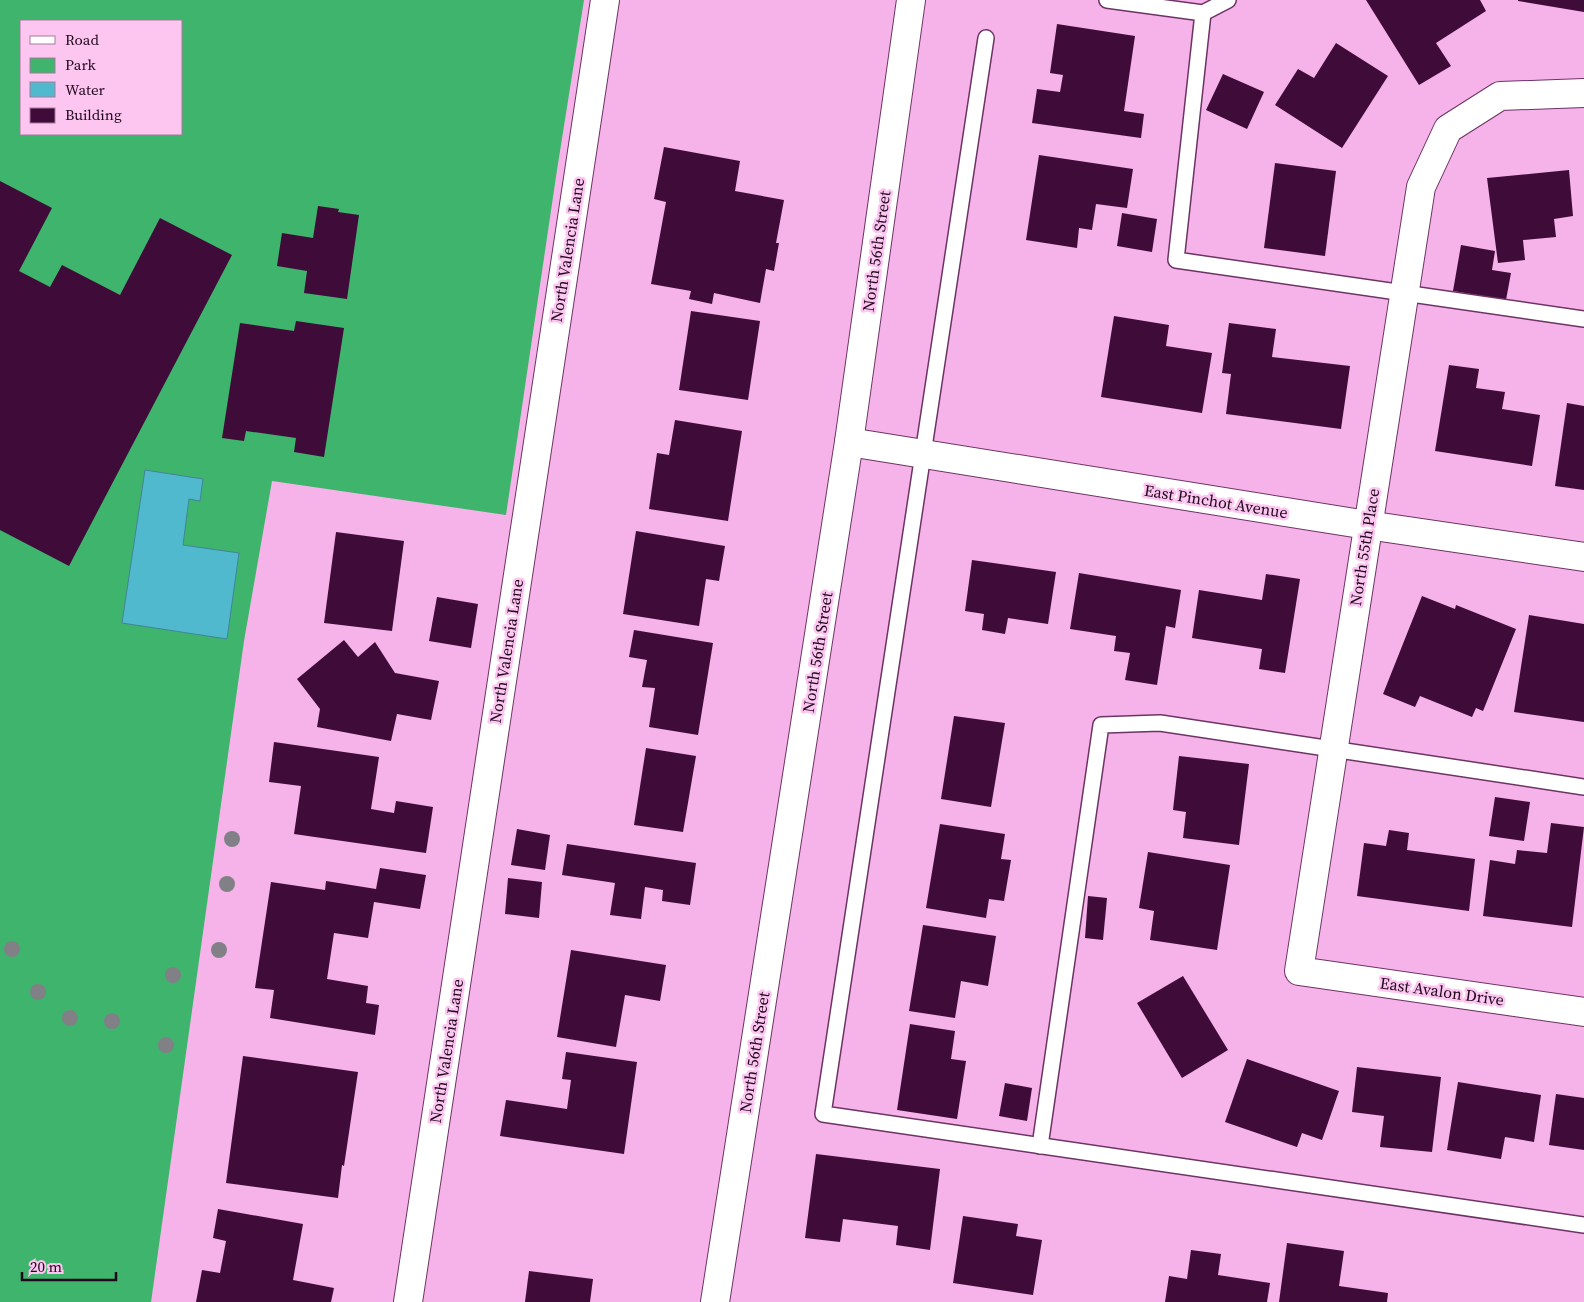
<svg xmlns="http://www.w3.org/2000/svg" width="1584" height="1302" font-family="'Source Serif 4',serif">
	<rect width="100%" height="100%" fill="#f6b3ea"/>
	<!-- green -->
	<path fill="#3eb46c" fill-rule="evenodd" d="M0 0H584L557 170 506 515 272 481 244 641 151 1302H0ZM21 21H181V134H21Z"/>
	<!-- water -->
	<polygon fill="#51b9ce" stroke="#428499" points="145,470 203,479 200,501 189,499 183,545 239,553 227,639 122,623"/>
	<!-- building -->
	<g fill="#3f0b39">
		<polygon points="1366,0 1480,0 1486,11 1436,43 1451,66 1419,85"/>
		<polygon points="1518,0 1584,0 1584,12 1518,1"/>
		<polygon points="1057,24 1135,36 1124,111 1144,114 1141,138 1032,123 1037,89 1060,92 1063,75 1050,73"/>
		<polygon points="1336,43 1388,76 1342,148 1275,105 1298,69 1314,78"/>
		<polygon points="1223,74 1264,92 1247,129 1206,110"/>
		<polygon points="664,147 740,161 735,191 784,200 776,243 779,243 774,271 766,269 760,303 714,293 712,304 689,299 691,291 651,284 666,202 654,199"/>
		<polygon points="1039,155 1133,169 1127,208 1096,204 1092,230 1079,228 1077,248 1026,240"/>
		<polygon points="1275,163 1336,171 1325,256 1264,248"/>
		<polygon points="1569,170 1573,216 1554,219 1556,237 1523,240 1525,260 1498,263 1487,178"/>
		<polygon points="0,181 52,208 19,271 50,287 62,265 120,295 160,218 232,255 69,566 0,530"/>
		<polygon points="318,206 339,209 338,212 359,215 347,299 304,293 307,271 277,266 282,233 313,238"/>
		<polygon points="1122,213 1157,219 1152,252 1117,246"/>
		<polygon points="1461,245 1495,251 1492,270 1511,273 1506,300 1453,291"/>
		<polygon points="691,311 760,321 748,400 679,390"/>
		<polygon points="1114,316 1169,325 1166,346 1212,353 1202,413 1101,397"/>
		<polygon points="296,321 344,328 324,457 294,452 296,438 246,431 244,441 222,438 240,323 294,331"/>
		<polygon points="1229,323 1276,329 1272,357 1350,366 1341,429 1226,414 1231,374 1222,373"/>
		<polygon points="1449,365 1479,369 1476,388 1505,392 1502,409 1540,415 1532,466 1435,451"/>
		<polygon points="1567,403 1584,406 1584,490 1555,486"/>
		<polygon points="675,420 742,431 728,521 649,509 657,453 669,455"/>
		<polygon points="636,531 725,546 719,581 706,579 699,626 623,614"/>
		<polygon points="336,532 404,541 392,631 324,623"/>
		<polygon points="972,560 1056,572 1048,624 1008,618 1005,634 982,630 984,614 965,611"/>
		<polygon points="1079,573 1181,590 1175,628 1166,626 1157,685 1125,680 1130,653 1114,651 1116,636 1070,629"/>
		<polygon points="1266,574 1300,579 1285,673 1259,669 1262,649 1192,638 1199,590 1262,600"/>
		<polygon points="1422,596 1455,609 1456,605 1516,629 1483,711 1476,708 1472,717 1420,696 1415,707 1383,694"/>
		<polygon points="437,597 478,604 471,648 429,641"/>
		<polygon points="1529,615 1584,624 1584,722 1514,712"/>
		<polygon points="634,630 713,643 698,735 649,727 655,688 642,687 647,660 629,657"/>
		<polygon points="344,640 358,657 375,642 395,673 439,681 431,720 397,714 391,741 317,727 320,709 297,679"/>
		<polygon points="954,716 1005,723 991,807 941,799"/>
		<polygon points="274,742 379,757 371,809 394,813 396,801 433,807 426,853 294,834 301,786 269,782"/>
		<polygon points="646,748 696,756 683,832 634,825"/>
		<polygon points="1179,756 1249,764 1239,845 1183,838 1186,812 1173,810"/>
		<polygon points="1495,797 1530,802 1524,841 1489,836"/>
		<polygon points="1551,823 1584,827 1572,927 1483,916 1490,860 1515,864 1517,850 1547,853"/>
		<polygon points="940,824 1005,834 1001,859 1011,860 1004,901 989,899 986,918 926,908"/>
		<polygon points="517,829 550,835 545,870 511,865"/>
		<polygon points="1389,830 1409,833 1407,850 1475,859 1469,911 1357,896 1364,843 1386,846"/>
		<polygon points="567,844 696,863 690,905 662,901 663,890 645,887 641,919 610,915 615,883 562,875"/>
		<polygon points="1148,852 1230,865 1217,950 1150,940 1154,911 1139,908"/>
		<polygon points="380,868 426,875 420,909 374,902 368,938 334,933 327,979 368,986 366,1003 379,1005 375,1035 270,1018 274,990 255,988 271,882 325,890 326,881 376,889"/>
		<polygon points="508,878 542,882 539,918 505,914"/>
		<polygon points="1088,896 1107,898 1103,940 1085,938"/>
		<polygon points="923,925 996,936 988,986 961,981 955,1018 909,1011"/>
		<polygon points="571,950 666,965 660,1001 625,995 616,1047 557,1037"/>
		<polygon points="1183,976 1228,1050 1182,1078 1137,1003"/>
		<polygon points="910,1024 955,1031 951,1059 966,1061 957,1119 897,1110"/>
		<polygon points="566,1052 637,1062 624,1154 500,1136 506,1100 567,1109 571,1080 562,1079"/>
		<polygon points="243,1056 358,1072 344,1166 342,1165 338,1198 226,1183"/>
		<polygon points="1247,1059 1339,1091 1322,1140 1302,1133 1297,1147 1225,1122"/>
		<polygon points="1357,1067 1441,1077 1432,1152 1380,1147 1384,1116 1352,1112"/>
		<polygon points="1458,1082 1541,1095 1534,1142 1505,1137 1501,1159 1447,1150"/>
		<polygon points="1005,1083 1032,1088 1027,1121 999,1116"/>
		<polygon points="1556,1094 1584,1098 1584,1150 1549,1145"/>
		<polygon points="816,1154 940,1169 930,1250 896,1245 898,1226 843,1219 840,1242 805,1238"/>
		<polygon points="218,1209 303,1224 293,1280 334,1288 331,1302 196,1302 202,1270 220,1273 226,1241 213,1238"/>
		<polygon points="963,1216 1018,1224 1016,1236 1042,1240 1033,1295 953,1283"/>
		<polygon points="1287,1243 1344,1251 1339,1286 1388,1293 1387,1302 1279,1302"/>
		<polygon points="1191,1250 1221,1254 1218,1275 1270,1283 1267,1302 1165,1302 1169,1276 1187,1279"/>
		<polygon points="529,1271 593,1279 590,1302 525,1302"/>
	</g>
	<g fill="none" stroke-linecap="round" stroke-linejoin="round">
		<defs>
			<g id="lane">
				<polyline points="1107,0 1203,13 1228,0"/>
				<polyline points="1203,13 1176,260 1584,319"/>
				<polyline points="986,38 823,1114 1584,1225"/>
				<polyline points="1040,1146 1101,725 1160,723 1584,787"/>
			</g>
			<g id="street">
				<polyline points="1584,93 1500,96 1448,129 1421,187 1299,971 1584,1012"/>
				<polyline points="849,442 1367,525 1584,557"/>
				<polyline points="408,1302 605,0"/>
			</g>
			<polyline id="secondary" points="715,1302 849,442 911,0"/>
		</defs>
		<!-- lane casing -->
		<use href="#lane" stroke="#6c3464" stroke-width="18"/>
		<!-- street casing -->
		<use href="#street" stroke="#6c3464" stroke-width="30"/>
		<!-- secondary casing -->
		<use href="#secondary" stroke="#6c3464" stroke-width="30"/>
		<!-- lane -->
		<use href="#lane" stroke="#fff" stroke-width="15"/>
		<!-- street -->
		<use href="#street" stroke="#fff" stroke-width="28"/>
		<!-- secondary -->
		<use href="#secondary" stroke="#fff" stroke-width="28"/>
	</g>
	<!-- trees -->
	<g fill="#828087">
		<circle cx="232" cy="839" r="8"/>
		<circle cx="227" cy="884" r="8"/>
		<circle cx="12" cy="949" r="8"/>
		<circle cx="219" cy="950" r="8"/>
		<circle cx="173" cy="975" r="8"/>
		<circle cx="38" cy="992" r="8"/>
		<circle cx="70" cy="1018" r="8"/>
		<circle cx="112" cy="1021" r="8"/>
		<circle cx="166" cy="1045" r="8"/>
	</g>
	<g text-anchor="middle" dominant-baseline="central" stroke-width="5" stroke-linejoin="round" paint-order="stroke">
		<!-- street labels -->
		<g font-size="16" fill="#1f081c" stroke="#fcc6f1">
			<text transform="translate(567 250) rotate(-81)">North Valencia Lane</text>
			<text transform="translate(876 251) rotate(-82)">North 56th Street</text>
			<text transform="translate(1216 501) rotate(9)">East Pinchot Avenue</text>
			<text transform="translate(1364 547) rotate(-81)">North 55th Place</text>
			<text transform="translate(506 651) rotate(-81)">North Valencia Lane</text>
			<text transform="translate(817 652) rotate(-81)">North 56th Street</text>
			<text transform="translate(1442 991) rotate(8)">East Avalon Drive</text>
			<text transform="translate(446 1051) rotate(-81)">North Valencia Lane</text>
			<text transform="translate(754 1052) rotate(-81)">North 56th Street</text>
		</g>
	</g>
	<!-- legend -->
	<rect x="20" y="20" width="162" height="115" fill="#fcc6f1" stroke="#a47a9c"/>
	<rect x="30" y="36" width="25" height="8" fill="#ffffff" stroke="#a47a9c"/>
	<text x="65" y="45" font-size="15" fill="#1f081c">Road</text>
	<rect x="30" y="58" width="25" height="15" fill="#3eb46c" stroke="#a47a9c"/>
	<text x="65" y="70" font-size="15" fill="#1f081c">Park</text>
	<rect x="30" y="82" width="25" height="15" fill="#51b9ce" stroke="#a47a9c"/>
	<text x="65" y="95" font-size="15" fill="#1f081c">Water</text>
	<rect x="30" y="108" width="25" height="15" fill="#3f0b39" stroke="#a47a9c"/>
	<text x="65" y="120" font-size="15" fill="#1f081c">Building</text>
	<!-- scale -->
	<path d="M22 1272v8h94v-8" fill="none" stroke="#1f081c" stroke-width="2.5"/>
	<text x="30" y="1272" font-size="15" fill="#1f081c" stroke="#fcc6f1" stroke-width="4" paint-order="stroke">20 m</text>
</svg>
